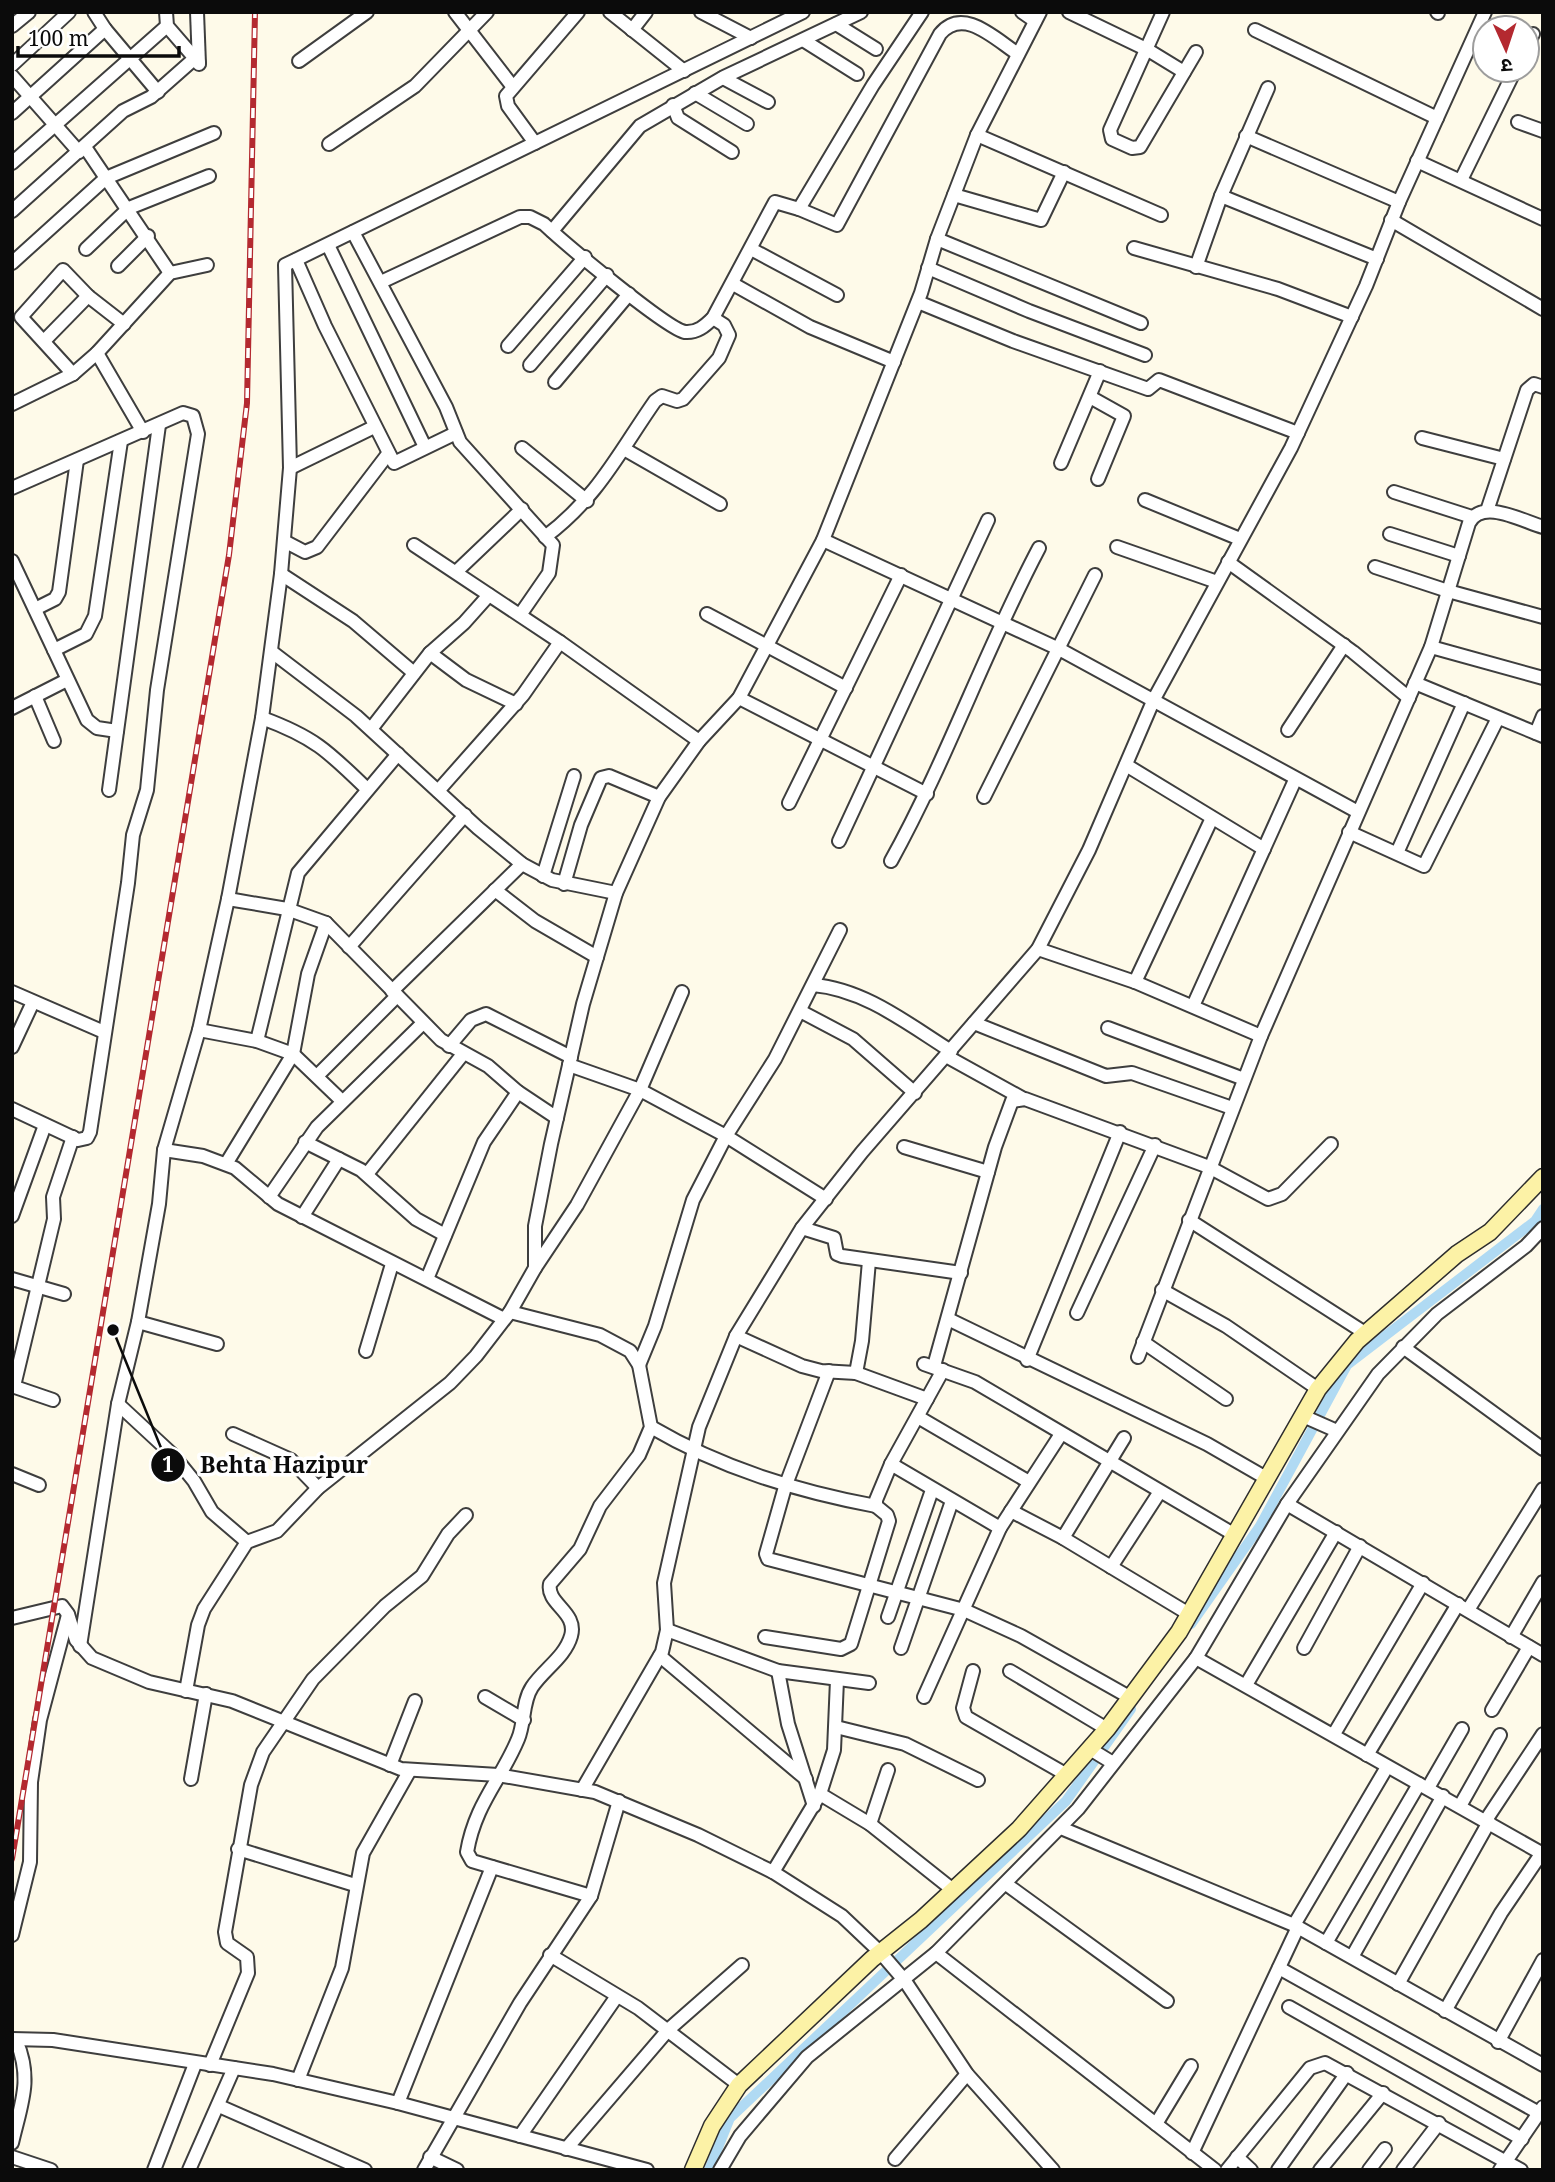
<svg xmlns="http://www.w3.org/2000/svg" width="1555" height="2182" font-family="'Noto Serif','Noto Sans Devanagari',serif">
	<rect width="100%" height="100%" fill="#fefae9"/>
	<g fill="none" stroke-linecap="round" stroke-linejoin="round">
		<!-- canal -->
		<g stroke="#b0daf3" stroke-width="10">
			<polyline points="1191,1624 1260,1526 1347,1365 1535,1221 1543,1209"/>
			<polyline points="709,2170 730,2118 1066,1801 1131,1709"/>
		</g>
		<defs>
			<g id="street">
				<polyline points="166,12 167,26 199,63"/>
				<polyline points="197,12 199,64"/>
				<polyline points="455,12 513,87"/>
				<polyline points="610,12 684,71"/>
				<polyline points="701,12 751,38"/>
				<polyline points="1022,12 1035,21"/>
				<polyline points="1069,12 1148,50 1184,72"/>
				<polyline points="1163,12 1110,130 1112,139 1132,148 1140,147 1196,52"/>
				<polyline points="1437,12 1438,13"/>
				<polyline points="836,24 876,49"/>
				<polyline points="12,26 29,12"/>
				<polyline points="105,29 158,92"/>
				<polyline points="632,30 646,12"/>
				<polyline points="1255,30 1437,118"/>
				<polyline points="803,40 857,74"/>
				<polyline points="1527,46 1533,34"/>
				<polyline points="299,61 367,12"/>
				<polyline points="12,65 69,12"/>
				<polyline points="12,76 79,152"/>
				<polyline points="723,78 768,102"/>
				<polyline points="695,93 747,124"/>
				<polyline points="673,105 678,118 732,152"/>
				<polyline points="12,113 105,29 94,12"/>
				<polyline points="1518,122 1543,131"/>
				<polyline points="977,135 1161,215"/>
				<polyline points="1246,136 1399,202"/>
				<polyline points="535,143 508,106 506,96 578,12"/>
				<polyline points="329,144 415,86 487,12"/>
				<polyline points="85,147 170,273"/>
				<polyline points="1417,161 1543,219"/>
				<polyline points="12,163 167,26"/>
				<polyline points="1461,180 1515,70"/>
				<polyline points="954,195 1041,220 1064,172"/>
				<polyline points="1221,196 1377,259"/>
				<path d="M799 209 837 225 940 34C963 6 995 39 1018 54"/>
				<polyline points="12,211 123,111 151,97 194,59"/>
				<polyline points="1391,220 1543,309"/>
				<polyline points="552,231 640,126 724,77 861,12"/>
				<polyline points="353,232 446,407 460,442 553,545 549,573 520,615"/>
				<polyline points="937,239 1141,323"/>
				<polyline points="328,245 425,447"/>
				<polyline points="1134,248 1278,289 1352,317"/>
				<polyline points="86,249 129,208 209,176"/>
				<polyline points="751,249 837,295"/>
				<polyline points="296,260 325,326 394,463 456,433"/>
				<polyline points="12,263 106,178 214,133"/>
				<polyline points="118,266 148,236"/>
				<polyline points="1196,267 1221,196 1268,88"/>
				<polyline points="928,268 1029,311 1145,355"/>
				<path d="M381 282 520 217H530L544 224C563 242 667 329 685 332 697 333 705 326 713 318L775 202 799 209 873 85 922 12"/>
				<polyline points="733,284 810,327 894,362"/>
				<polyline points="918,302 1013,341 1148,389 1159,380 1298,433"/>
				<polyline points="44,341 88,296"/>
				<polyline points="508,346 585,257"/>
				<polyline points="97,353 143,432"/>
				<polyline points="530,365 607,275"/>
				<polyline points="73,374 21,317 63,270 88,296 124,324"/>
				<polyline points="555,382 629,294"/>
				<polyline points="1090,397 1124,416 1098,479"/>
				<polyline points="12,404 73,374 97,353 170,273 207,265"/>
				<polyline points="1422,438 1504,459"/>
				<polyline points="522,448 587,501"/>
				<polyline points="624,449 720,504"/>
				<polyline points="1061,463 1100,371"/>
				<polyline points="290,468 374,427"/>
				<polyline points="12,488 183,413 193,416 198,434 157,690 147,790 133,835 128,883 90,1132 87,1138 78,1140 12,1109"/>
				<polyline points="1394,492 1472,517"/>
				<polyline points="1145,500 1240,539"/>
				<polyline points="1487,511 1527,390 1534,384 1543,387"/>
				<polyline points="1390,534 1459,556"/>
				<path d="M545 537C598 497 618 454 655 401L662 396 677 401 683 399 719 358 729 335 724 325 713 318"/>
				<polyline points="823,540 1059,649 1358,812"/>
				<polyline points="284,541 305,552 317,547 388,454"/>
				<polyline points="414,545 560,642 699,741"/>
				<polyline points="1117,547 1217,582"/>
				<polyline points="12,561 87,720 97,728 117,731"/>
				<polyline points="1228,562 1353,652 1409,698"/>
				<polyline points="1375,567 1448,591 1543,617"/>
				<polyline points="456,572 522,509"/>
				<polyline points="281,574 353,621 414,673"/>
				<polyline points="35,609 55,599 59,592 77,460"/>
				<polyline points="707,614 846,688"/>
				<polyline points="1431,647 1543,678"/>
				<polyline points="54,650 86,634 95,616 121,441"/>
				<polyline points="272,652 356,716 478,828 522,864 552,880 616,893"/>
				<polyline points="430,653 466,680 516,704"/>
				<polyline points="1415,683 1543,736"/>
				<polyline points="35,696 54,741"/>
				<polyline points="739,698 927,794"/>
				<polyline points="12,708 67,680"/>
				<path d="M262 718C314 737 328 751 367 789"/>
				<polyline points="371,729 430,653 464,623 489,595"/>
				<polyline points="1288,730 1344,645"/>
				<polyline points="1536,733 1543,716"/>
				<polyline points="1126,765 1264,849"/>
				<polyline points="109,790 159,425"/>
				<polyline points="438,791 523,695 560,642"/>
				<polyline points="984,797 1095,575"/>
				<polyline points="789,803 901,575"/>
				<polyline points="1349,832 1424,866 1498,718"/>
				<polyline points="839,841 988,520"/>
				<polyline points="1397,853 1464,703"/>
				<path d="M891 861C947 760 985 650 1039 548"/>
				<polyline points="543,876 574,776"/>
				<polyline points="564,884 581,825 601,778 609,776 659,797"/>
				<polyline points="495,890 535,921 597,957"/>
				<polyline points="228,899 287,909 326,923 441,1040 488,1066 518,1092 557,1118"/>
				<polyline points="349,947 465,815"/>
				<polyline points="1038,949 1135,982 1261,1036"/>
				<polyline points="1135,982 1212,818"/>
				<path d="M813 985C864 989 908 1024 951 1051"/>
				<polyline points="392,991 522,864"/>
				<polyline points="12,992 104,1032"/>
				<polyline points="1193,1006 1295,780"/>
				<polyline points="800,1011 853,1039 915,1093"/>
				<polyline points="974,1023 1106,1076 1132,1073 1232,1108"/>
				<polyline points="1108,1028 1244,1079"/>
				<polyline points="199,1030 257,1041 293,1054 342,1101"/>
				<polyline points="257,1041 298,873 398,754"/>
				<polyline points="449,1046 471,1020 486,1014 571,1057"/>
				<polyline points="12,1047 33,1002"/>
				<polyline points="946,1056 1022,1098"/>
				<polyline points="569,1065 640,1090 682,992"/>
				<polyline points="318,1075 397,996"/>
				<polyline points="305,1142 361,1170 416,1219 445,1235"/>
				<polyline points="904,1147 988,1172"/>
				<polyline points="164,1150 203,1156 235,1168 278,1204 504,1319"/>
				<polyline points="226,1164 293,1054 308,974 326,923"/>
				<polyline points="367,1174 463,1054"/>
				<polyline points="269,1197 317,1127 423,1023"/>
				<polyline points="12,1216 45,1125"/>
				<polyline points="302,1217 339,1159"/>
				<polyline points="1189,1220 1365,1333"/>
				<polyline points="802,1228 834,1238 837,1254 842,1256 961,1273"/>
				<polyline points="535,1268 577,1205 640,1090 726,1136 826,1199"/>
				<polyline points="12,1279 64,1294"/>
				<polyline points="427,1279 484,1142 518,1092"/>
				<polyline points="1162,1290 1226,1326 1318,1389"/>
				<path d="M510 1312 600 1335 630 1351 639 1365 651 1427 639 1455 600 1506 580 1549 550 1584C546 1604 578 1612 571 1636 565 1657 544 1669 532 1687 522 1702 525 1723 518 1739 501 1780 475 1804 467 1852L472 1861 591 1896"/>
				<polyline points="1077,1313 1155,1145"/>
				<polyline points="948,1319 1207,1444 1266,1478"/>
				<polyline points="138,1322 217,1344"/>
				<polyline points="736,1336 802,1366 821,1371 856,1373 927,1399"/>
				<polyline points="1143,1342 1226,1399"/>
				<polyline points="1403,1347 1543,1449"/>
				<polyline points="366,1351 392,1264"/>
				<path d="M1138 1357 1261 1036 1431 647 1469 523C1482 498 1522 521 1543 527"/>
				<polyline points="1027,1360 1120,1132"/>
				<polyline points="924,1364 975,1382 1235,1535"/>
				<polyline points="639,1365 655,1326 693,1200 726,1136 775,1059 840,930"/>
				<polyline points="934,1366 995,1147 1012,1101 1025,1099 1209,1167 1268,1199 1282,1194 1331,1144"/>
				<polyline points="829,1371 785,1487 766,1554 768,1559 964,1610 1021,1636 1131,1698"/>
				<polyline points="856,1373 862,1341 869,1261"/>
				<polyline points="12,1386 53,1400"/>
				<polyline points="14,1386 54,1219 53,1197 73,1137"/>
				<polyline points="118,1404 173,1455 194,1481 212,1512 247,1542"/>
				<polyline points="1303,1416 1337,1431"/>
				<polyline points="918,1417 1029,1482"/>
				<path d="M651 1427C721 1468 796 1491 876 1506"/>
				<polyline points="233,1434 291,1460 318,1488"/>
				<polyline points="891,1464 1000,1528"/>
				<polyline points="12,1474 39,1485"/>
				<polyline points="1287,1504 1543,1655"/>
				<polyline points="1011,1511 1063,1538 1189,1614"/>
				<polyline points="1063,1538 1124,1438"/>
				<polyline points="1111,1567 1159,1493"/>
				<polyline points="1468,1610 1543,1489"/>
				<polyline points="888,1617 932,1490"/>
				<polyline points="12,1618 62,1606 68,1614 76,1640 92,1658 149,1682 232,1701 401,1769 498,1775 595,1792 698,1835 773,1872 842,1916 880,1952 905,1981 967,2074 1053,2170"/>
				<polyline points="667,1630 778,1671 869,1683"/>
				<polyline points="765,1637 841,1649 851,1644 889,1521 887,1515 876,1506 876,1500 891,1464 943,1370"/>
				<polyline points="1511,1637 1543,1582"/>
				<polyline points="80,1646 118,1404 138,1322 159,1204 164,1150 199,1030 228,899 262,718 281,574 290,468 285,265 803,12"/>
				<polyline points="901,1648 952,1501"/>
				<polyline points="1304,1648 1360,1546"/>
				<polyline points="660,1656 806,1779"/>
				<polyline points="1196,1658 1543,1854"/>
				<polyline points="778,1671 788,1724 814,1806"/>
				<polyline points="973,1671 963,1708 966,1717 1067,1775"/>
				<polyline points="1010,1671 1107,1729"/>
				<polyline points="1246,1685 1336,1532"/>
				<polyline points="186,1691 198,1625 204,1609 247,1542 277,1531 318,1488 450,1383 476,1356 510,1312 535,1268 535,1226 551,1144 583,1004 616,893 659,797 699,741 739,698 823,540 921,293 937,239 977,135 1040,12"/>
				<polyline points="485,1697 524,1720"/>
				<polyline points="924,1697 1000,1528 1061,1434"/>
				<polyline points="1492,1710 1529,1647"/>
				<polyline points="836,1727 905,1744 978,1780"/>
				<polyline points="1334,1734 1423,1583"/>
				<polyline points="1090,1749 1113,1763"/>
				<polyline points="1367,1755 1458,1604"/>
				<polyline points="390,1765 415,1701"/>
				<polyline points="191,1779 206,1694"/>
				<polyline points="1428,1788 1462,1729"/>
				<polyline points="582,1790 662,1652 667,1630 664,1583 699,1427 736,1336 802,1228 862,1152 1038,949 1089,850 1154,699 1291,448 1366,286 1399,202 1485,12"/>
				<polyline points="820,1794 870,1824 953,1890"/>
				<polyline points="1460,1806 1500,1735"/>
				<polyline points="1486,1820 1543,1734"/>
				<polyline points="870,1824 888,1770"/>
				<polyline points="1061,1828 1294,1925 1543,2065"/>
				<polyline points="238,1849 355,1885"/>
				<polyline points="773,1872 820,1794 834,1750 837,1680"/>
				<polyline points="1006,1884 1167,2001"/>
				<polyline points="1294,1925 1387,1767"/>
				<polyline points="12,1935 30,1862 31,1782 40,1720 68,1615"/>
				<polyline points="1326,1943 1419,1784"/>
				<polyline points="936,1953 1215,2170"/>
				<polyline points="550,1955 638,2008 739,2085"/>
				<polyline points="1352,1957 1443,1796"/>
				<polyline points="1279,1968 1539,2113"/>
				<polyline points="1398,1984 1489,1822"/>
				<polyline points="1289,2007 1522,2139"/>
				<polyline points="1445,2011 1501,1913 1541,1854"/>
				<polyline points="12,2039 53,2040 273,2074 398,2103 647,2170"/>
				<polyline points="1498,2042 1543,1960"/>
				<polyline points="210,2065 248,1973 247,1957 227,1943 225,1932 251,1785 263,1752 313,1679 385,1606 422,1576 448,1534 466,1515"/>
				<polyline points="298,2080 342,1968 363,1853 410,1770"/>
				<polyline points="398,2103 492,1867"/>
				<polyline points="219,2106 365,2170"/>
				<polyline points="1156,2124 1191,2066"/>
				<polyline points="520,2136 617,1996"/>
				<path d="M12 2143C21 2104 33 2079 16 2040"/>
				<polyline points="566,2149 668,2030 742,1965"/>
				<polyline points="1192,2153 1298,1927"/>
				<polyline points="12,2157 51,2170"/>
				<polyline points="430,2157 457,2170"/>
				<polyline points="1237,2157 1251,2170"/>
				<polyline points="895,2159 967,2074"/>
				<polyline points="154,2170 195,2064"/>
				<polyline points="189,2170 234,2068"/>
				<polyline points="424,2170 520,2003 591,1896 619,1801"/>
				<polyline points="720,2170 740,2136 807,2057 936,1953 1078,1809 1196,1658 1287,1504 1378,1374 1437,1314 1526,1246 1543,1228"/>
				<polyline points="1227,2170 1310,2068 1325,2063 1521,2170"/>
				<polyline points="1278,2170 1347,2073"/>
				<polyline points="1320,2170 1383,2093"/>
				<polyline points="1369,2170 1385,2149"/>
				<polyline points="1403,2170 1439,2123"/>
				<polyline points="1500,2170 1543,2107"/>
			</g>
			<polyline id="secondary" points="693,2170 712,2126 739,2085 872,1959 921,1920 1019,1829 1107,1729 1179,1632 1318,1389 1357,1341 1457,1254 1490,1232 1543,1177"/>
		</defs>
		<!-- street casing -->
		<use href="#street" stroke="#3e3e3e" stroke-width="16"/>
		<!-- secondary casing -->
		<use href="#secondary" stroke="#2d2d2d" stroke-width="19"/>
		<!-- street -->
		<use href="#street" stroke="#fff" stroke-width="12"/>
		<!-- secondary -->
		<use href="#secondary" stroke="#fcf2a6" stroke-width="16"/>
		<defs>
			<polyline id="rail" points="12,1859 229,555 247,403 255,12"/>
		</defs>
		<!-- rail casing -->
		<use href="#rail" stroke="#b42930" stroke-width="6"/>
		<!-- rail -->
		<use href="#rail" stroke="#fff" stroke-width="3.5" stroke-dasharray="10" stroke-linecap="butt"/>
	</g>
	<!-- callouts -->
	<path fill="none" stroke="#0b0b0b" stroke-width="2.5" d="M113 1330L168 1465"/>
	<g fill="#0b0b0b" stroke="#fff" stroke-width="2.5">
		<circle cx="113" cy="1330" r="7"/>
		<circle cx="168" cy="1465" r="18"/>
	</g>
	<g font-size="21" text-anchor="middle" font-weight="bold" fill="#fff">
		<text x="168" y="1472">1</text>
	</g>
	<g font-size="23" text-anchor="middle" font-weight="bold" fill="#0b0b0b" stroke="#fff" stroke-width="7" stroke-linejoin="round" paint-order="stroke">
		<text x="284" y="1473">Behta Hazipur</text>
	</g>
	<!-- border -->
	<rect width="1555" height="2182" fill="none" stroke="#0b0b0b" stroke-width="28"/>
	<!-- north arrow -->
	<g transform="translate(1506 49) rotate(177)"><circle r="33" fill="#ffffff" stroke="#9d9d9d" stroke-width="2"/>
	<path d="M0-5L12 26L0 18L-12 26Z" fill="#b42930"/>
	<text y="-10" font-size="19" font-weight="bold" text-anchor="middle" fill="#0b0b0b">उ</text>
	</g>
	<!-- scale -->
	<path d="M18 46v10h161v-10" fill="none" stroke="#0b0b0b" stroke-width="3.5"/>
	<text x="28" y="46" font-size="21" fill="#0b0b0b" stroke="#ffffff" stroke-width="5" paint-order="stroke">100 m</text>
</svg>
